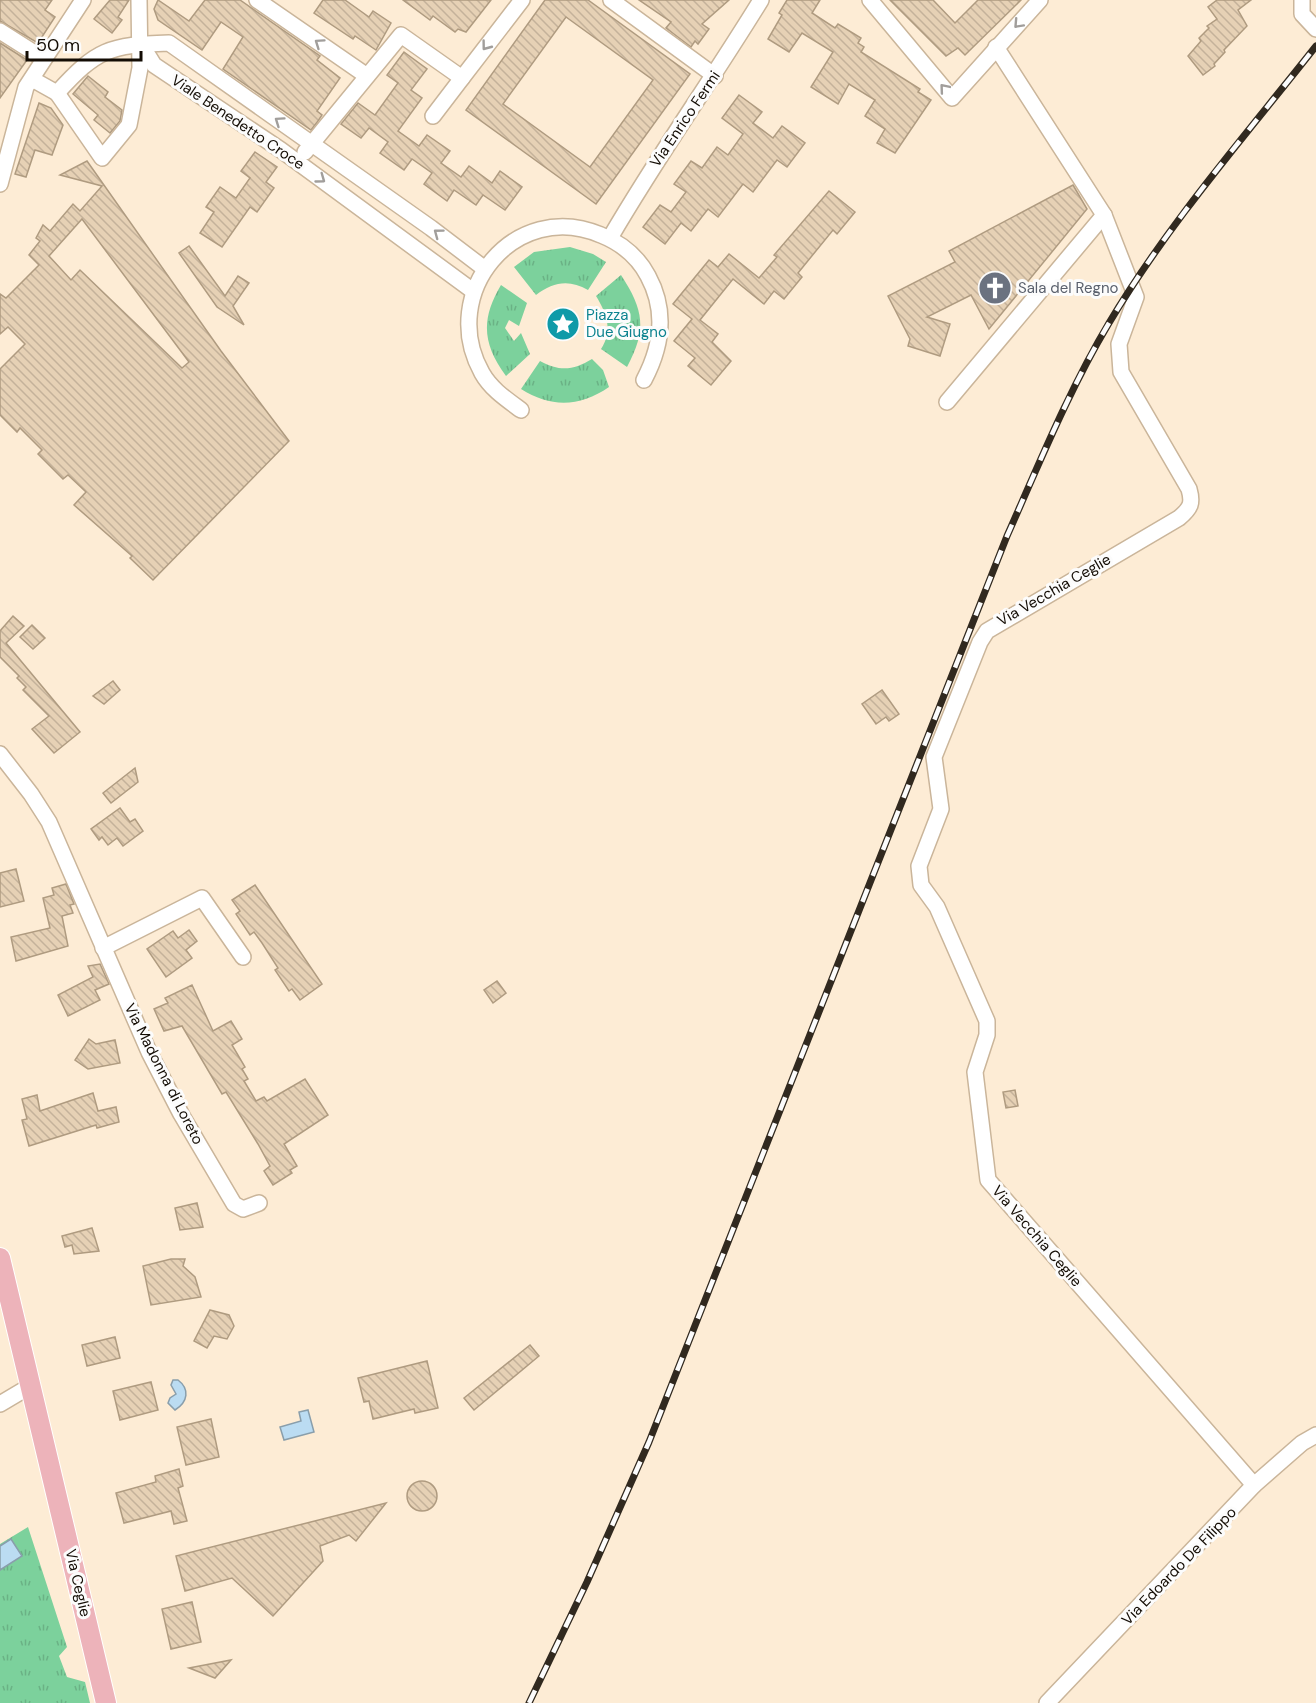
<svg xmlns="http://www.w3.org/2000/svg" width="1316" height="1703" viewBox="0 0 1316 1703" font-family="'DM Sans',sans-serif">
	<style>
		.grass { fill: url(#grass-tufts) }
		.water { fill: #bbdcf2; stroke: #899eab; stroke-width: 1.5 }
		.building { fill: url(#building-back-hatch); stroke: #af9b80; stroke-width: 1.5; fill-rule: evenodd }
		.lines { fill: none; stroke-linecap: round; stroke-linejoin: round }
		.minor-casing { stroke: #cab59a; stroke-width: 18 }
		.major-casing { stroke: #fff; stroke-width: 22 }
		.minor { stroke: #fff; stroke-width: 15 }
		.major { stroke: #edb3ba; stroke-width: 20 }
		.rail-casing { stroke: #31291f; stroke-width: 7 }
		.rail { stroke: #fcfcfc; stroke-width: 4.5; stroke-dasharray: 14; stroke-linecap: butt }
		.oneway { stroke: #a19e9b }
		.labels { text-anchor: middle; dominant-baseline: central; stroke-width: 6; stroke-linejoin: round; paint-order: stroke }
		.street-label { font-size: 15px; fill: #130c04; stroke: #fcfcfc }
		.worship-label { font-size: 15px; fill: #5b616d; stroke: #fcfcfc; text-anchor: start }
		.culture-label { font-size: 15px; fill: #0d838f; stroke: #fcfcfc; text-anchor: start }
	</style>
	<defs>
		<pattern id="grass-tufts" width="24" height="20" patternUnits="userSpaceOnUse" patternTransform="scale(1.5)"><rect width="24" height="20" fill="#7cd19c"/><path d="M3 7l-1-3M5 7V3M7 7l1-3M15 17l-1-3M17 17v-4M19 17l1-3" fill="none" stroke="#6ab285"/></pattern>
		<pattern id="building-back-hatch" width="6" height="6" patternUnits="userSpaceOnUse" patternTransform="scale(1.5)"><rect width="6" height="6" fill="#e6d1b5"/><path d="M-1 5l2 2M0 0l6 6M5-1l2 2" fill="none" stroke="#c4b29a"/></pattern>
	</defs>
	<rect width="100%" height="100%" fill="#fdecd5"/>
	<g class="grass">
		<path d="M570,247L593,254L606,262L588,290C569,279 553,282 536,295L514,267L534,252Z"/>
		<path d="M621,275C644,310 647,330 627,367L601,349C613,331 607,314 596,296Z"/>
		<path d="M501,285L527,303L519,326L509,320L505,328L514,341L521,333L530,354L506,376C482,343 481,319 501,285Z"/>
		<path d="M592,359L603,370L609,387C580,407 551,408 521,389L540,361C560,372 574,370 592,359Z"/>
		<polygon points="28,1527 67,1647 59,1656 67,1677 85,1682 90,1703 0,1703 0,1544"/>
	</g>
	<g class="water">
		<path d="M173,1380H178C190,1389 188,1402 175,1410L168,1403L170,1398L176,1394L171,1385Z"/>
		<polygon points="308,1410 314,1432 284,1440 280,1427 301,1421 299,1412"/>
		<polygon points="11,1539 22,1556 0,1570 0,1546"/>
	</g>
	<g class="building">
		<polygon points="0,0 52,0 45,10 55,17 38,43 0,21"/>
		<polygon points="110,0 129,0 118,17 122,20 112,33 94,19"/>
		<polygon points="158,0 189,21 205,0 240,0 320,56 317,60 340,78 317,111 322,115 318,121 311,130 223,69 243,37 221,22 202,50 158,20 154,9"/>
		<polygon points="323,0 345,0 369,17 373,11 391,23 376,50 355,36 353,39 314,13"/>
		<polygon points="403,0 491,0 466,32 458,29 455,32 433,16 430,20"/>
		<path d="M545,0H588L690,74L596,204L466,110ZM566,17L653,80L590,167L503,104Z"/>
		<polygon points="639,0 729,0 702,24 709,29 698,44 695,41 691,47 666,28 671,22"/>
		<polygon points="787,0 820,0 812,13 835,28 838,24 861,38 858,43 864,47 861,52 920,89 918,92 931,100 895,153 877,143 885,129 865,116 875,100 849,84 838,104 811,87 833,52 802,33 789,52 768,39 782,15 779,13"/>
		<polygon points="890,0 933,0 955,23 978,0 1021,0 965,55 958,48 946,56"/>
		<polygon points="1217,0 1251,0 1238,10 1247,26 1224,50 1225,52 1214,64 1215,66 1203,75 1188,56 1201,41 1199,38 1209,28 1207,26 1217,19 1208,7"/>
		<polygon points="0,43 27,60 0,98"/>
		<polygon points="404,52 427,69 411,90 422,98 398,131 419,146 427,135 450,151 441,163 461,177 469,166 492,183 500,171 522,187 505,210 483,195 476,205 454,190 447,201 424,184 432,173 412,159 404,170 380,153 388,142 369,128 361,138 341,124 358,103 375,115 398,83 387,75"/>
		<polygon points="88,76 108,92 105,97 122,110 120,121 110,133 94,120 98,115 73,94"/>
		<polygon points="739,95 762,112 753,123 773,138 782,126 805,143 787,167 777,160 753,192 743,184 718,217 708,209 691,231 681,223 665,244 643,227 660,205 671,212 686,192 674,184 691,161 702,168 717,147 728,155 743,134 722,118"/>
		<polygon points="39,103 51,108 63,125 52,155 35,150 26,177 15,174"/>
		<polygon points="255,152 277,167 266,182 274,188 257,212 250,207 222,247 200,233 214,212 206,207 220,187 236,198 250,178 241,171"/>
		<path d="M87,161L221,351L289,441L153,580L130,558L132,556L74,505L86,492L68,475L63,479L38,454L42,450L20,428L17,432L0,415V369L25,344L8,327L0,334V294L6,298L39,265L29,255L40,241L36,238L43,225L50,231L73,204L80,211L102,186L60,175ZM82,219L189,362L182,368L80,270L71,280L49,256Z"/>
		<polygon points="1073,185 1087,209 989,329 971,295 927,317 950,324 940,356 908,346 910,339 888,296 955,262 949,251"/>
		<polygon points="829,191 855,212 837,234 833,230 798,273 802,277 784,299 774,291 764,304 733,279 700,320 718,334 712,342 731,361 711,385 688,366 695,358 674,341 692,319 673,304 709,260 718,267 729,254 759,278 777,257 774,255"/>
		<polygon points="189,246 225,296 238,276 249,283 233,306 244,325 217,307 179,253"/>
		<polygon points="13,616 24,626 6,643 80,732 54,753 32,729 49,716 23,690 26,687 17,678 19,676 0,657 0,631"/>
		<polygon points="32,625 45,638 33,649 20,637"/>
		<polygon points="113,681 120,690 104,704 93,696"/>
		<polygon points="882,690 899,714 889,721 886,717 876,724 862,704"/>
		<polygon points="135,768 138,782 111,803 103,793"/>
		<polygon points="120,808 130,822 135,819 143,831 123,846 117,838 108,845 102,837 99,840 91,829"/>
		<polygon points="16,869 24,901 0,907 0,873"/>
		<polygon points="66,884 74,904 70,905 73,913 62,916 68,946 16,961 11,937 50,928 43,898 54,895 52,888"/>
		<polygon points="255,885 322,984 300,1000 292,989 289,991 275,970 278,968 262,943 254,932 250,935 236,914 240,911 232,900"/>
		<polygon points="189,930 197,941 186,950 192,958 166,977 147,949 173,931 178,938"/>
		<polygon points="100,964 109,984 95,990 100,1000 68,1016 58,995 93,977 88,966"/>
		<polygon points="497,981 506,993 493,1003 484,990"/>
		<polygon points="192,985 213,1031 231,1021 242,1039 232,1045 245,1067 242,1069 248,1079 244,1081 256,1101 264,1097 267,1101 305,1079 328,1115 284,1144 297,1166 290,1170 292,1173 273,1185 264,1171 270,1166 258,1144 226,1092 222,1094 182,1026 164,1031 154,1009 168,1003 165,998"/>
		<polygon points="89,1039 96,1044 115,1040 120,1063 88,1069 75,1060"/>
		<polygon points="1015,1090 1018,1106 1006,1108 1003,1092"/>
		<polygon points="93,1093 98,1111 116,1107 119,1122 97,1128 96,1125 29,1146 22,1120 27,1119 22,1099 37,1095 40,1111"/>
		<polygon points="197,1203 203,1227 180,1230 175,1208"/>
		<polygon points="92,1228 99,1251 74,1254 72,1245 65,1247 62,1236"/>
		<polygon points="171,1259 185,1259 183,1266 195,1277 201,1297 151,1305 143,1266"/>
		<polygon points="210,1310 229,1315 234,1326 227,1339 214,1336 207,1348 194,1341"/>
		<polygon points="115,1337 120,1358 87,1366 82,1345"/>
		<polygon points="530,1345 539,1356 474,1410 464,1398"/>
		<polygon points="427,1361 438,1408 415,1413 414,1409 373,1419 369,1401 364,1402 358,1378"/>
		<polygon points="151,1382 158,1410 120,1420 113,1391"/>
		<polygon points="211,1419 219,1457 186,1465 177,1427"/>
		<polygon points="179,1469 183,1486 178,1488 187,1521 174,1524 171,1511 124,1523 116,1493 156,1482 155,1476"/>
		<circle cx="422" cy="1496" r="15"/>
		<polygon points="386,1503 356,1541 349,1535 320,1546 323,1561 273,1616 232,1578 185,1591 176,1556"/>
		<polygon points="192,1602 201,1642 171,1649 162,1609"/>
		<polygon points="231,1660 215,1678 189,1668"/>
	</g>
	<g class="lines">
		<defs>
			<g id="minor">
				<polyline points="257,0 367,76"/>
				<polyline points="611,0 715,76"/>
				<polyline points="870,0 952,98 1040,0"/>
				<polyline points="1302,0 1302,14 1316,29"/>
				<polyline points="0,31 44,59"/>
				<polyline points="141,44 154,65 281,150 473,291"/>
				<path d="M996,47L1104,215L1136,297L1119,344L1121,372L1189,489C1193,503 1191,508 1179,518L987,631L980,642L934,757L941,809L919,866L921,885L937,907L987,1021V1035L975,1072L988,1180L1254,1485"/>
				<path d="M32,79L57,93C97,49 109,45 169,43L431,228L485,269"/>
				<polyline points="57,93 102,158 129,125 140,68 139,0"/>
				<polyline points="433,116 462,78"/>
				<polyline points="305,152 401,35 462,78 522,0"/>
				<polyline points="0,184 26,87 83,0"/>
				<path d="M610,238C657,157 712,80 761,0"/>
				<polyline points="947,402 1104,215"/>
				<path d="M521,410C506,399 491,389 482,373C437,293 515,198 601,235C621,243 638,257 648,276C667,311 662,346 644,380"/>
				<polyline points="0,754 31,794 49,822 149,1052 181,1114 234,1204 243,1209 259,1203"/>
				<polyline points="103,948 202,898 243,957"/>
				<polyline points="0,1404 32,1385"/>
				<polyline points="1047,1703 1254,1485 1302,1443 1316,1435"/>
			</g>
			<polyline id="major" points="0,1258 106,1703"/>
		</defs>
		<use href="#minor" class="minor-casing"/>
		<use href="#major" class="major-casing"/>
		<use href="#minor" class="minor"/>
		<use href="#major" class="major"/>
		<defs>
			<path id="rail" d="M529,1703L587,1582L649,1442L1007,536C1039,464 1069,390 1109,323C1168,224 1245,136 1316,46"/>
		</defs>
		<use href="#rail" class="rail-casing"/>
		<use href="#rail" class="rail"/>
	</g>
	<defs><path id="oneway-chevron" d="M-2-3.5L2.5 0L-2 3.5" fill="none" stroke-width="1.6" stroke-linecap="round" stroke-linejoin="round" transform="scale(1.5)"/></defs>
	<g class="oneway">
		<use href="#oneway-chevron" transform="translate(1018 24) rotate(133)"/>
		<use href="#oneway-chevron" transform="translate(319 43) rotate(-145)"/>
		<use href="#oneway-chevron" transform="translate(486 46) rotate(127)"/>
		<use href="#oneway-chevron" transform="translate(944 88) rotate(-130)"/>
		<use href="#oneway-chevron" transform="translate(279 121) rotate(-145)"/>
		<use href="#oneway-chevron" transform="translate(321 179) rotate(36)"/>
		<use href="#oneway-chevron" transform="translate(438 233) rotate(-143)"/>
	</g>
	<defs>
		<symbol id="church-disc" viewBox="-11 -11 22 22"><circle r="9.5" fill="#6b7280" stroke="#fcfcfc"/><path d="M-1.2-6h2.4v3.5h3.3v2.4h-3.3V6h-2.4V-.1h-3.3v-2.4h3.3Z" fill="#fff"/></symbol>
		<symbol id="sight-disc" viewBox="-11 -11 22 22"><circle r="9.5" fill="#0f9aa8" stroke="#fcfcfc"/><path d="M0-6L1.8-2.2L6-1.7L2.9 1.2L3.7 5.4L0 3.3L-3.7 5.4L-2.9 1.2L-6-1.7L-1.8-2.2Z" fill="#fff"/></symbol>
	</defs>
	<g fill-rule="evenodd">
		<use href="#church-disc" x="976" y="269" width="38" height="38"/>
		<use href="#sight-disc" x="544" y="305" width="38" height="38"/>
	</g>
	<g class="labels">
		<g class="street-label">
			<text transform="translate(685 119) rotate(-56)">Via Enrico Fermi</text>
			<text transform="translate(238 122) rotate(34)">Viale Benedetto Croce</text>
			<text transform="translate(1054 590) rotate(-30)">Via Vecchia Ceglie</text>
			<text transform="translate(164 1074) rotate(63)">Via Madonna di Loreto</text>
			<text transform="translate(1037 1236) rotate(49)">Via Vecchia Ceglie</text>
			<text transform="translate(1179 1566) rotate(-46)">Via Edoardo De Filippo</text>
			<text transform="translate(78 1583) rotate(77)">Via Ceglie</text>
		</g>
		<g class="worship-label">
			<text x="1018" y="288">Sala del Regno</text>
		</g>
		<g class="culture-label">
			<text x="586" y="315">Piazza<tspan x="586" dy="17">Due Giugno</tspan></text>
		</g>
	</g>
	<path d="M27 51v9h114v-9" fill="none" stroke="#130c04" stroke-width="3"/>
	<text x="36" y="51" font-size="18" fill="#130c04" stroke="#fcfcfc" stroke-width="4.5" paint-order="stroke">50 m</text>
</svg>
